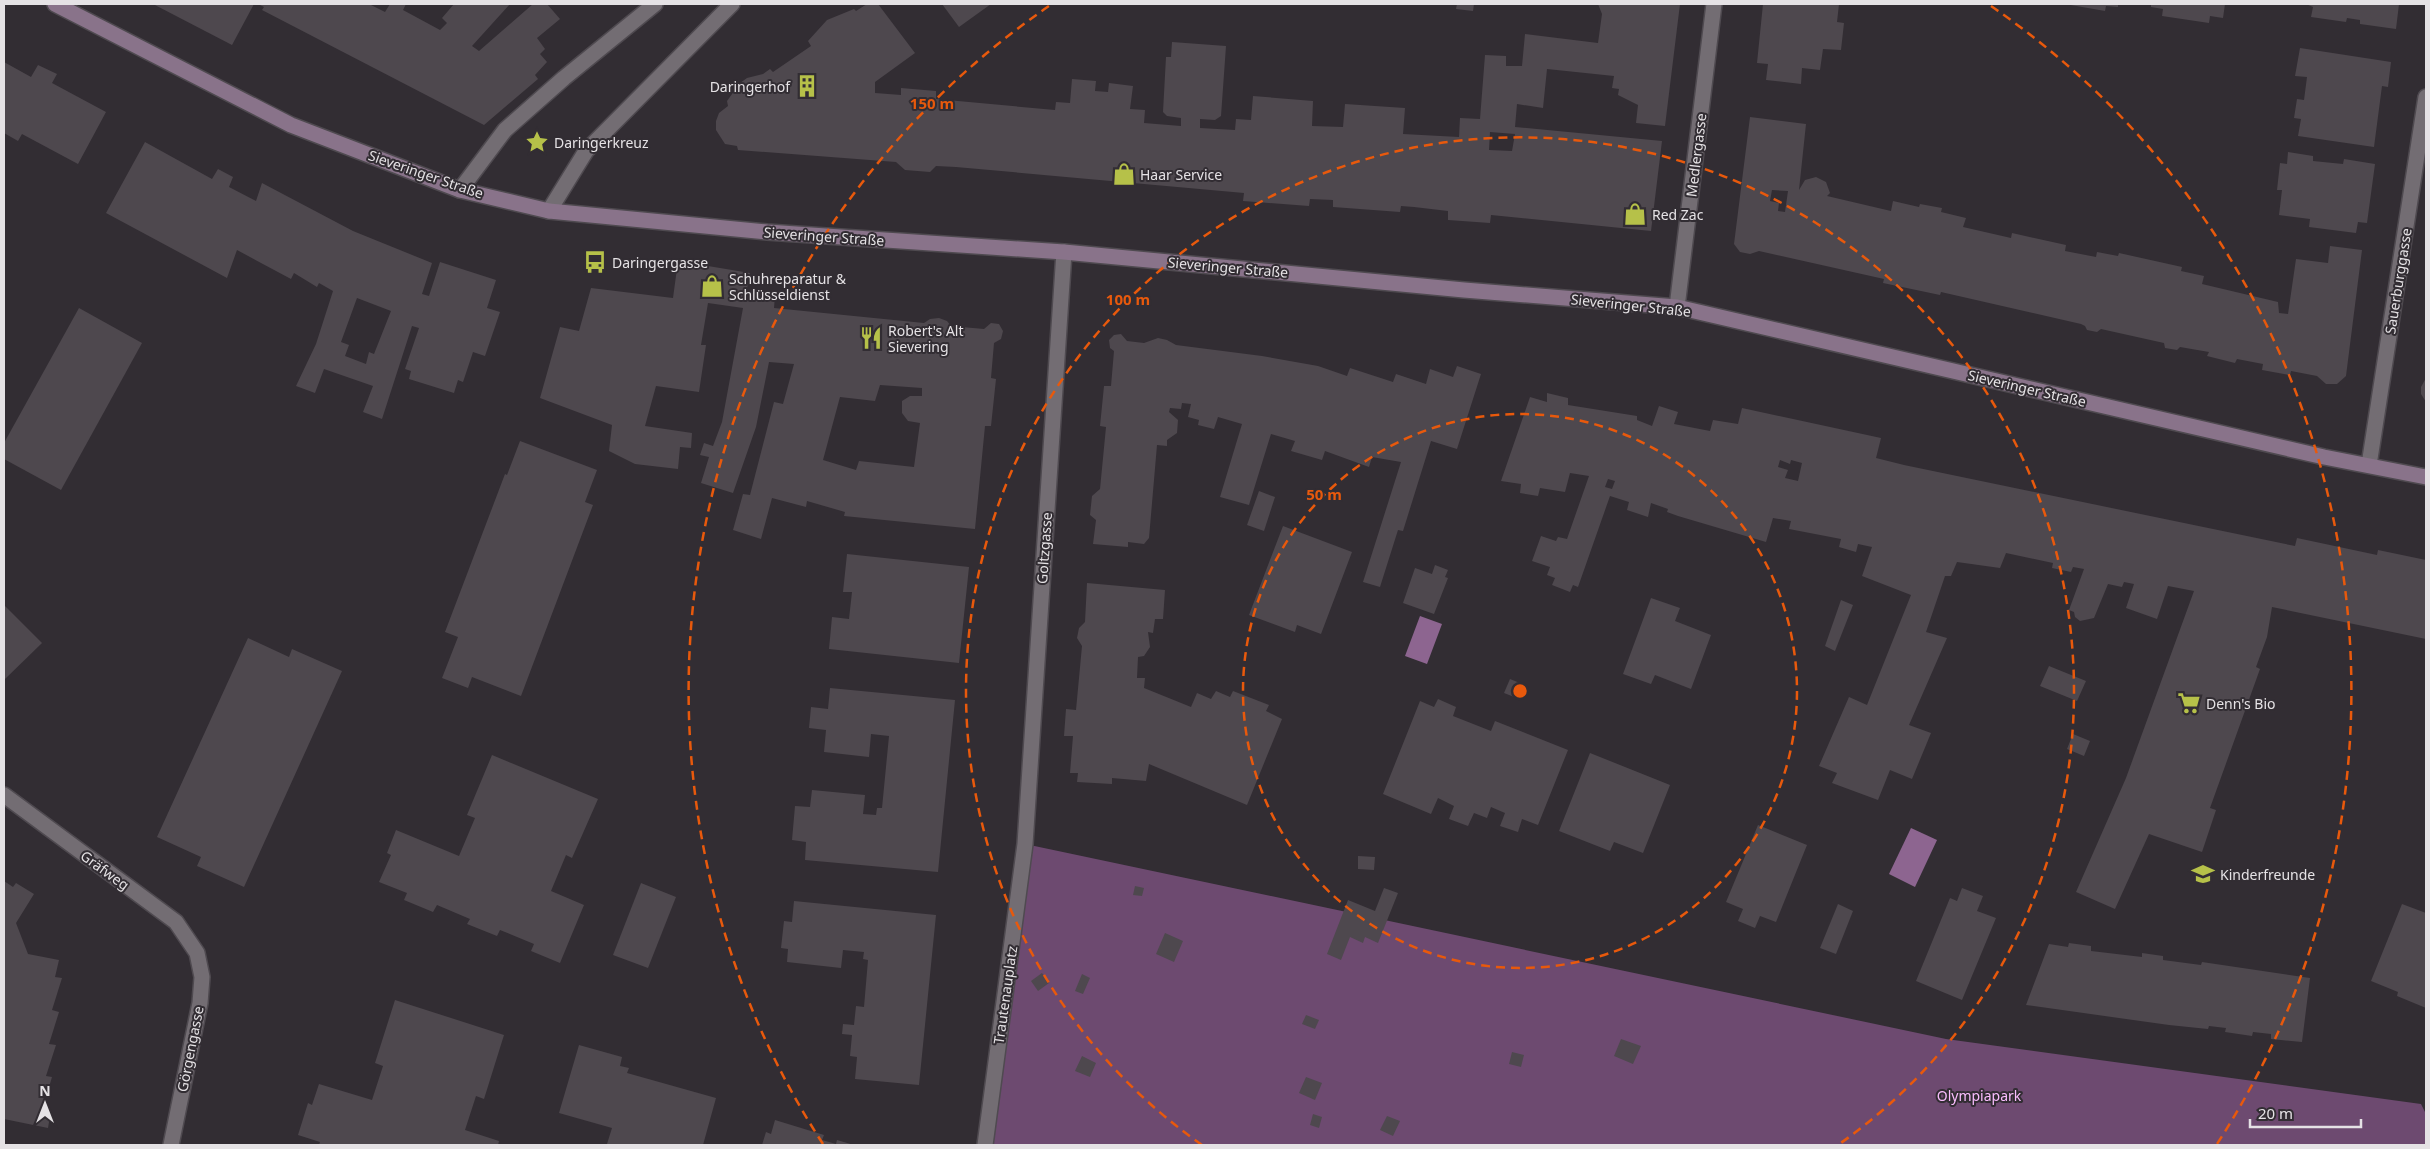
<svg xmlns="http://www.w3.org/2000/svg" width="2430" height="1149" viewBox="0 0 2430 1149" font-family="'Noto Sans',sans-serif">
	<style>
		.green { fill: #6d4a70 }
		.water { fill: #8d6590 }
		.building { fill: #4e484e; fill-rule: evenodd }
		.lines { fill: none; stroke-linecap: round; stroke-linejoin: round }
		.lane-casing { stroke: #4f4a50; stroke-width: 18 }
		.street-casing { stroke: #4f4a50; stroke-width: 18 }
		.secondary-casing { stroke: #4f4a50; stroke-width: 18 }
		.lane { stroke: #736d73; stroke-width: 15 }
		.street { stroke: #736d73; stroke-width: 15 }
		.secondary { stroke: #89738a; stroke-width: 15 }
		.ring { fill: none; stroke: #e8590c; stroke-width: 2.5; stroke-dasharray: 9 6 }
		.labels { text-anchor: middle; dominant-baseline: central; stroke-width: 4; stroke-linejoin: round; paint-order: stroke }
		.poi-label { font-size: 14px; fill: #e5e2e5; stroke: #322d33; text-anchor: start }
		.street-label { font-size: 14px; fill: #e5e2e5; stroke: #322d33 }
		.park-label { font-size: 14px; fill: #fabdfe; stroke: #322d33 }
		.centre { fill: #e8590c; stroke: #322d33; stroke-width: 2.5 }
		.ring-label { font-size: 15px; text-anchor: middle; font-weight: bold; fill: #e8590c; stroke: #322d33; stroke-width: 4; stroke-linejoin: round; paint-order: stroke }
	</style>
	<rect width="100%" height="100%" fill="#322d33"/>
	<polygon class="green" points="1025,844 1946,1039 2421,1104 2426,1114 2426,1145 985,1145"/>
	<g class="water">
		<polygon points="1420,616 1442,624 1427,664 1405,656"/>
		<polygon points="1911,828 1937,840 1915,887 1889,874"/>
	</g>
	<g class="building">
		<polygon points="153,4 254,4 232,45"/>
		<polygon points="258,4 369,4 385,12 390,4 406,4 403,10 440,30 447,23 442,18 454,4 510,4 472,46 479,51 533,4 547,4 560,19 537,38 545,49 540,54 547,62 535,75 538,79 484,125 262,10 264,7"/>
		<path d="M867,4H878L915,53L875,82V93L901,95V88L936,91V99L1055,110L1056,102L1070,103L1072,79L1096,81L1095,91L1108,92L1109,83L1133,86L1130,109L1145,110L1144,123L1181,126V118L1167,116L1163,112L1166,57H1171L1172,42L1226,46L1221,116L1215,120L1200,119V128L1235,130L1236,119L1251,120L1253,96L1313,101L1312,126L1343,127L1345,104L1405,108L1403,134L1459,137L1460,118L1480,119L1485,55L1506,56V66H1522L1525,34L1598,43L1602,14L1598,4H1680L1665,126L1636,123L1638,105L1618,95L1619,89L1612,88L1614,76L1547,69L1543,108L1517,104L1515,127L1662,141L1651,231L1491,215L1490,223L1448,220V211L1414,207L1401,206L1400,212L1333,207V200L1310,199L1309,206L1243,201L1244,193L956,167L936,166L930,172L905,170L896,162L738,150L737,146L725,144L716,130V121L719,113L728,106L727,101L740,83L747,78L763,74L770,69L773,72L811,46L808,41L827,20L854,9L856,11ZM1490,132L1515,134L1512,151L1489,150Z"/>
		<polygon points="942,4 991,4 959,27"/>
		<polygon points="1457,4 1474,4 1473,11 1456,9"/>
		<polygon points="1763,4 1839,4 1837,22 1844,23 1841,50 1823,49 1820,70 1802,68 1801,84 1766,80 1768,64 1757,63"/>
		<polygon points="2065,4 2118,4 2118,7 2106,6 2105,11"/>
		<polygon points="2151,4 2225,4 2223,18 2210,16 2209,23 2162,16 2163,9 2151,7"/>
		<polygon points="2306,4 2399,4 2396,29 2360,24 2360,20 2347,18 2346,22 2311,17 2313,7"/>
		<polygon points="2300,48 2391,62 2388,87 2382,86 2374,147 2298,136 2301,119 2294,118 2297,99 2304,100 2307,77 2295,76"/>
		<polygon points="4,62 31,77 38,65 57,74 52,83 106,112 78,164 22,134 18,141 4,133"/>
		<path d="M1750,117L1806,124L1799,190L1805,180L1816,177L1826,182L1830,193L1827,196L1891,211L1893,201L1919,207L1920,204L1942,208L1941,212L1966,218L1963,227L2011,238L2012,233L2066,245L2065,251L2096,257L2097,252L2118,256L2119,253L2182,267L2181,271L2204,276L2202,284L2278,302L2279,313L2288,314L2296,259L2328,263L2330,246L2362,250L2346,376L2337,384H2326L2317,376L2291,371L2290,375L2262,370L2263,364L2237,359L2235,363L2207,356L2209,352L2180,347L2177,350L2165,348L2164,343L2101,329L2097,332L2087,330L2085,326L2081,324L1941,292L1940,295L1883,283L1884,279L1759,251L1750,254L1740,252L1734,244ZM1772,190L1788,191L1785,212L1778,211L1779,203L1770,201Z"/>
		<path d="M145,142L212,179L218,169L233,177L229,187L256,201L262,183L353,231L432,263L422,294L429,296L440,262L496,280L487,308L500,312L485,356L473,352L463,382L458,380L454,393L409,379L411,371L405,369L419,328L412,326L382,419L363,412L373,386L324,369L315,393L296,386L316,344L333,291L319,283L317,287L294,273L291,279L237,250L227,278L106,213ZM357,298L391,311L374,354L369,352L366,364L345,356L349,345L341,342Z"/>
		<polygon points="2288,152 2313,156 2313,161 2343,164 2344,159 2375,164 2367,223 2358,222 2356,233 2309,227 2310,219 2279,215 2282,190 2277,190 2280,163 2287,164"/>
		<path d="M678,261L750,273L746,294L775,295L774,308L924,323L930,319L939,318L947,321L951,326L984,329L991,323L999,324L1003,331L1001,339L994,343L991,378L996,379L991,426H985L975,529L844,516L845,512L807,501L806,507L772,498L761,539L733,530L743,494L750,495L774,402L783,404L794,364L769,362L756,427L733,493L701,483L709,457L700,455L704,443L713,446L722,422L743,308L708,303L701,345H706L699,392L656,386L645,426L692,433L691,448L680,447L678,469L635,464L609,451L612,425L540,398L560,327L579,331L591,288L673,298ZM880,385L922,388V396H910L902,401V413L908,421L920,423L914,467L859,461L856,470L823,460L840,397L875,401Z"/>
		<polygon points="79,308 142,343 61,490 4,459 4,443"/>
		<polygon points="1121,334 1127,341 1144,343 1158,338 1167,340 1176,345 1262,356 1318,366 1347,376 1350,368 1393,382 1396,374 1426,384 1430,369 1453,377 1457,366 1481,374 1457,449 1431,441 1403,531 1398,530 1380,587 1363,582 1401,462 1372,457 1369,467 1325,451 1322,460 1291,451 1295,441 1271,434 1249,505 1220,497 1242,424 1218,417 1214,429 1198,425 1199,420 1188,417 1191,404 1182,403 1181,409 1170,408 1169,412 1178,420 1177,433 1167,440 1167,446 1157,445 1149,538 1144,544 1128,542 1128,547 1093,544 1096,520 1090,515 1092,496 1100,489 1106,427 1100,426 1104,386 1111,386 1114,351 1110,348 1109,340 1114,335"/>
		<polygon points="2426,378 2426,402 2421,394 2421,387"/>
		<path d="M1547,393L1568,398V405L1637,416V420L1652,426L1659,406L1678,412L1674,424L1710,431L1713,420L1738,424L1742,408L1881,438L1876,458L1904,465L2295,546L2297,538L2377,555L2378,550L2426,560V639L2272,607L2267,637L2256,667L2260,669L2210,808L2216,810L2202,852L2149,834L2115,909L2076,892L2126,778L2194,591L2168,586L2157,619L2126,608L2134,584L2124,582L2122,587L2108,584L2094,618L2080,621L2075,617L2074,612L2069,610L2084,569L2073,567L2071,572L2052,568L2053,563L2006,553L2000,568L1957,562L1951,576H1945L1926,632L1947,638L1909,725L1931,733L1912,779L1890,770L1878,800L1832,783L1837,773L1819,766L1849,697L1867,705L1911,595L1862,576L1872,547L1858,544L1856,552L1839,547L1841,539L1789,529L1791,521L1773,518L1766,542L1678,516L1667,512L1668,509L1651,503L1648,517L1627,510L1629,502L1610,496L1578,587L1573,585L1570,592L1552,585L1555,578L1547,575L1550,567L1532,561L1541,536L1556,541L1558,537L1567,539L1589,476L1570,473L1565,492L1540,488L1538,496L1520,493L1521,484L1501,481L1530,397L1547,402ZM1780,460L1790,464L1791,460L1802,463L1798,481L1785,478L1788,470L1778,467ZM1608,479L1615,481L1612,489L1605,487Z"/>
		<polygon points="520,441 597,470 585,502 593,505 521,696 472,677 468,688 442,678 458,637 445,632 505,474 507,475"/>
		<polygon points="1259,491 1275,497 1264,531 1247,525"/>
		<polygon points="1283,526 1352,552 1321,634 1297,625 1295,632 1249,615"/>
		<polygon points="847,554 969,567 959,663 829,649 832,617 849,619 852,592 843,592"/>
		<polygon points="1435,565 1448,570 1445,577 1448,578 1434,614 1403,603 1415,568 1432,574"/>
		<polygon points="1087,583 1165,590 1163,619 1155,619 1153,633 1148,632 1150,647 1144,656 1138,657 1137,678 1145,678 1144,688 1191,707 1197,693 1211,699 1216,691 1230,697 1233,691 1269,705 1266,711 1282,719 1247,805 1149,764 1146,781 1112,778 1112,784 1077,782 1078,773 1070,773 1073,736 1064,736 1066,709 1076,710 1082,646 1077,638 1079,628 1085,622"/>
		<polygon points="1651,598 1680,608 1675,621 1711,635 1691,689 1655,675 1651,684 1623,674"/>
		<polygon points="1841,600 1853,605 1835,651 1825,646"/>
		<polygon points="4,605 42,643 4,680"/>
		<polygon points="248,638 289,657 292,649 342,671 244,887 197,866 201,857 157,837"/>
		<polygon points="2049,666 2086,681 2077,701 2040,686"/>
		<polygon points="1510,679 1527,686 1522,700 1504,693"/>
		<polygon points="830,688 955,700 938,872 805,860 806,842 792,840 795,806 810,807 812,790 865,795 863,814 876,815 877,808 882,808 889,736 871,734 869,757 824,752 826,730 809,728 811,707 828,709"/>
		<polygon points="1438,699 1456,707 1453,716 1491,731 1495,721 1568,750 1538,825 1522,819 1518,832 1500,826 1505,813 1491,807 1487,818 1474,813 1468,826 1449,819 1454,806 1438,798 1431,814 1383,794 1420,701 1434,707"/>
		<polygon points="2073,734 2090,741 2084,756 2067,749"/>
		<polygon points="1590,753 1670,785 1643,853 1614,842 1610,851 1559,831"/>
		<polygon points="492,755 598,799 572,858 566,855 551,891 584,905 560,963 531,951 534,944 500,930 497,936 467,924 470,919 437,905 433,912 404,900 407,893 379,882 391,855 387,853 396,830 459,856 475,818 467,815"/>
		<polygon points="1758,825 1807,845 1776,922 1760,916 1755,928 1738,921 1743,909 1726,902"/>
		<polygon points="1358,856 1375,857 1374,870 1358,869"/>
		<polygon points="4,881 13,887 16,883 34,894 16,923 28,954 59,960 55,977 62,978 52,1010 59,1012 49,1044 56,1045 46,1076 52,1077 43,1108 51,1110 48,1128 4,1119"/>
		<polygon points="641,883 676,897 648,968 613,955"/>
		<polygon points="1135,886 1144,888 1142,896 1133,895"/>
		<polygon points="1384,888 1398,893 1378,943 1365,937 1363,943 1350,937 1341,960 1327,954 1348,900 1375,911"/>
		<polygon points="1962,888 1983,896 1977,911 1996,918 1962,1000 1916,981 1950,898 1957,901"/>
		<polygon points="794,901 936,915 919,1085 855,1079 857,1057 850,1056 852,1035 842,1034 843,1024 854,1025 856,1006 864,1007 868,960 863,959 864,952 843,950 841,968 787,962 788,949 781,948 784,921 792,922"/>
		<polygon points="1838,904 1853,911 1836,954 1820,948"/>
		<polygon points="2402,904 2426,913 2426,1008 2397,996 2398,992 2371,981"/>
		<polygon points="1165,933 1183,941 1174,962 1156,954"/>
		<polygon points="2069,943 2091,946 2091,951 2142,957 2142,953 2163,956 2163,960 2201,965 2202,962 2310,978 2302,1042 2271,1039 2271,1034 2253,1032 2252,1036 2225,1032 2226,1028 2209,1026 2208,1029 2169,1025 2026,1005 2049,944 2068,947"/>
		<polygon points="1042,973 1049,983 1038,991 1031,981"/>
		<polygon points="1082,974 1090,978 1083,994 1075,991"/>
		<polygon points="395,1000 504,1035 484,1099 476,1096 465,1130 499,1141 498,1145 319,1145 320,1142 298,1135 308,1103 312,1105 319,1084 372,1100 383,1066 375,1063"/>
		<polygon points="1306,1015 1319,1020 1315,1029 1302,1024"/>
		<polygon points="1621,1039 1641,1046 1633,1064 1614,1056"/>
		<polygon points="579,1045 622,1057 620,1066 629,1068 627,1073 716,1098 703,1145 612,1145 607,1144 612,1128 559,1113"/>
		<polygon points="1512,1052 1524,1055 1521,1067 1509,1064"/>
		<polygon points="1082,1056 1096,1063 1090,1077 1075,1071"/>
		<polygon points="1306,1077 1322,1083 1315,1100 1299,1093"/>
		<polygon points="1313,1114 1322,1117 1319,1128 1310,1125"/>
		<polygon points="1387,1116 1400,1121 1393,1136 1380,1130"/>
		<polygon points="775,1120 824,1135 822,1140 836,1144 837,1140 854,1145 762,1145 766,1132 771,1134"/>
	</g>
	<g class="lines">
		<defs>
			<polyline id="lane" points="460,190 505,130 564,78 655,4"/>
			<g id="street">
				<polyline points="549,211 586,151 732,4"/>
				<polyline points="1677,307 1714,4"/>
				<polyline points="2369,465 2426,97"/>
				<polyline points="4,795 176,922 197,953 202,977 200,1003 171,1145"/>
				<polyline points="985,1145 1025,844 1064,252"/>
			</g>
			<polyline id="secondary" points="55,4 291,125 460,190 549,211 767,232 1064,252 1464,290 1677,307 2324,457 2426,477"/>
		</defs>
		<use href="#lane" class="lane-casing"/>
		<use href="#street" class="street-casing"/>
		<use href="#secondary" class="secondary-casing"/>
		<use href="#lane" class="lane"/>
		<use href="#street" class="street"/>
		<use href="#secondary" class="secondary"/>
	</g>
	<g class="ring">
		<circle cx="1520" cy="691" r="277"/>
		<path d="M1202 1145A554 554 0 1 1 1838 1145"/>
		<path d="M823 1144A831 831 0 0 1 1049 6M1991 6A831 831 0 0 1 2217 1144"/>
	</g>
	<defs>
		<symbol id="building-bare" viewBox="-9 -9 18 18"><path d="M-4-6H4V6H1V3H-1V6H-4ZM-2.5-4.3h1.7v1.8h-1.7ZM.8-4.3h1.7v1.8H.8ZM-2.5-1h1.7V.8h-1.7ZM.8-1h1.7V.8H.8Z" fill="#b6c149" stroke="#322d33" stroke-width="2.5" paint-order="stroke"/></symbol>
		<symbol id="sight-bare" viewBox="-9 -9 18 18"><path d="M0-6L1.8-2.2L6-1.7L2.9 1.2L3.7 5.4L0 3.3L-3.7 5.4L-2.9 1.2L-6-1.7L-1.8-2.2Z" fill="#b6c149" stroke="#322d33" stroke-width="2.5" paint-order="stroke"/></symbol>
		<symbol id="shop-bare" viewBox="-9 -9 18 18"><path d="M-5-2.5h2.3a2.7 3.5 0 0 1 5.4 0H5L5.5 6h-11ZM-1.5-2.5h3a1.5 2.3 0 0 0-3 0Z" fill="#b6c149" stroke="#322d33" stroke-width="2.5" paint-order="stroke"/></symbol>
		<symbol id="bus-bare" viewBox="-9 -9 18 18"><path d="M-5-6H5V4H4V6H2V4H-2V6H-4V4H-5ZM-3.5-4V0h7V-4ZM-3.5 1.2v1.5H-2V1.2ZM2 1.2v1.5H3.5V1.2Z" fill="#b6c149" stroke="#322d33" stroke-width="2.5" paint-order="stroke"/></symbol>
		<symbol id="restaurant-bare" viewBox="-9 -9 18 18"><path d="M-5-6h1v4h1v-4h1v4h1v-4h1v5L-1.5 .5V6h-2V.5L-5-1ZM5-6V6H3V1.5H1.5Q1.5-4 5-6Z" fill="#b6c149" stroke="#322d33" stroke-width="2.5" paint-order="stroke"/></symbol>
		<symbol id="supermarket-bare" viewBox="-9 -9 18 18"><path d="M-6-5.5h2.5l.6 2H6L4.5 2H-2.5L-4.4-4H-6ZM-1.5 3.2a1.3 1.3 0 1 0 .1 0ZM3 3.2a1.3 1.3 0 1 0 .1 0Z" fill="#b6c149" stroke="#322d33" stroke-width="2.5" paint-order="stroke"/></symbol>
		<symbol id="school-bare" viewBox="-9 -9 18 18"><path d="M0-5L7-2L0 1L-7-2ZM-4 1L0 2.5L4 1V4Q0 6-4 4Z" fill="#b6c149" stroke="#322d33" stroke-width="2.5" paint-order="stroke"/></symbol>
	</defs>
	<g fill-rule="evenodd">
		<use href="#building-bare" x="791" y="70" width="32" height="32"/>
		<use href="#sight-bare" x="521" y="126" width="32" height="32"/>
		<use href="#shop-bare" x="1108" y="158" width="32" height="32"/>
		<use href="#shop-bare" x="1619" y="198" width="32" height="32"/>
		<use href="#bus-bare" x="579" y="246" width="32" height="32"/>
		<use href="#shop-bare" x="696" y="270" width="32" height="32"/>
		<use href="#restaurant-bare" x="855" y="322" width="32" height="32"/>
		<use href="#supermarket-bare" x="2173" y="687" width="32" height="32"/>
		<use href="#school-bare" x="2187" y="858" width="32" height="32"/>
	</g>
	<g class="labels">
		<g class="poi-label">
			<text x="790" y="86" text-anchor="end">Daringerhof</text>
			<text x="554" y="142">Daringerkreuz</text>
			<text x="1140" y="174">Haar Service</text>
			<text x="1652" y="214">Red Zac</text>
			<text x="612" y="262">Daringergasse</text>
			<text x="729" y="278">Schuhreparatur &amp;<tspan x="729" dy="16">Schlüsseldienst</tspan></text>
			<text x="888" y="330">Robert's Alt<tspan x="888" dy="16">Sievering</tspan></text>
			<text x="2206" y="703">Denn's Bio</text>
			<text x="2220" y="874">Kinderfreunde</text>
		</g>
		<g class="street-label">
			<text transform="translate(1696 155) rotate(-83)">Medlergasse</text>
			<text transform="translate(426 174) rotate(19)">Sieveringer Straße</text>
			<text transform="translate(824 236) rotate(4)">Sieveringer Straße</text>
			<text transform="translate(1228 267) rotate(5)">Sieveringer Straße</text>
			<text transform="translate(2398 281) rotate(-81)">Sauerburggasse</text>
			<text transform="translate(1631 305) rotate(6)">Sieveringer Straße</text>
			<text transform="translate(2027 388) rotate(13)">Sieveringer Straße</text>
			<text transform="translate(1044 548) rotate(-86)">Goltzgasse</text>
			<text transform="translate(105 870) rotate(36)">Gräfweg</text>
			<text transform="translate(1005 995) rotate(-82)">Trautenauplatz</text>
			<text transform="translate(190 1049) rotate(-79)">Görgengasse</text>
		</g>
		<g class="park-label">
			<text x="1979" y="1095">Olympiapark</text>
		</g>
	</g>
	<circle cx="1520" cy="691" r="8" class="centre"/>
	<g class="ring-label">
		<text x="932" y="109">150 m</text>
		<text x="1128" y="305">100 m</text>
		<text x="1324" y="500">50 m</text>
	</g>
	<rect width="2430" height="1149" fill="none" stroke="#e5e2e5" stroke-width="10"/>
	<g transform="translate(45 1104)" stroke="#322d33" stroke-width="4" paint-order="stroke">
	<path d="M0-4L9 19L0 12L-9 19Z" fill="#e5e2e5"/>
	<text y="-8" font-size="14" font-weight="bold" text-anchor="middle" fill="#e5e2e5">N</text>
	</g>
	<path d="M2250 1119v8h111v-8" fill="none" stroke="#e5e2e5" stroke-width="2.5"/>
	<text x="2258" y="1119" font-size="15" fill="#e5e2e5" stroke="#322d33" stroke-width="4" paint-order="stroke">20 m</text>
</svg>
